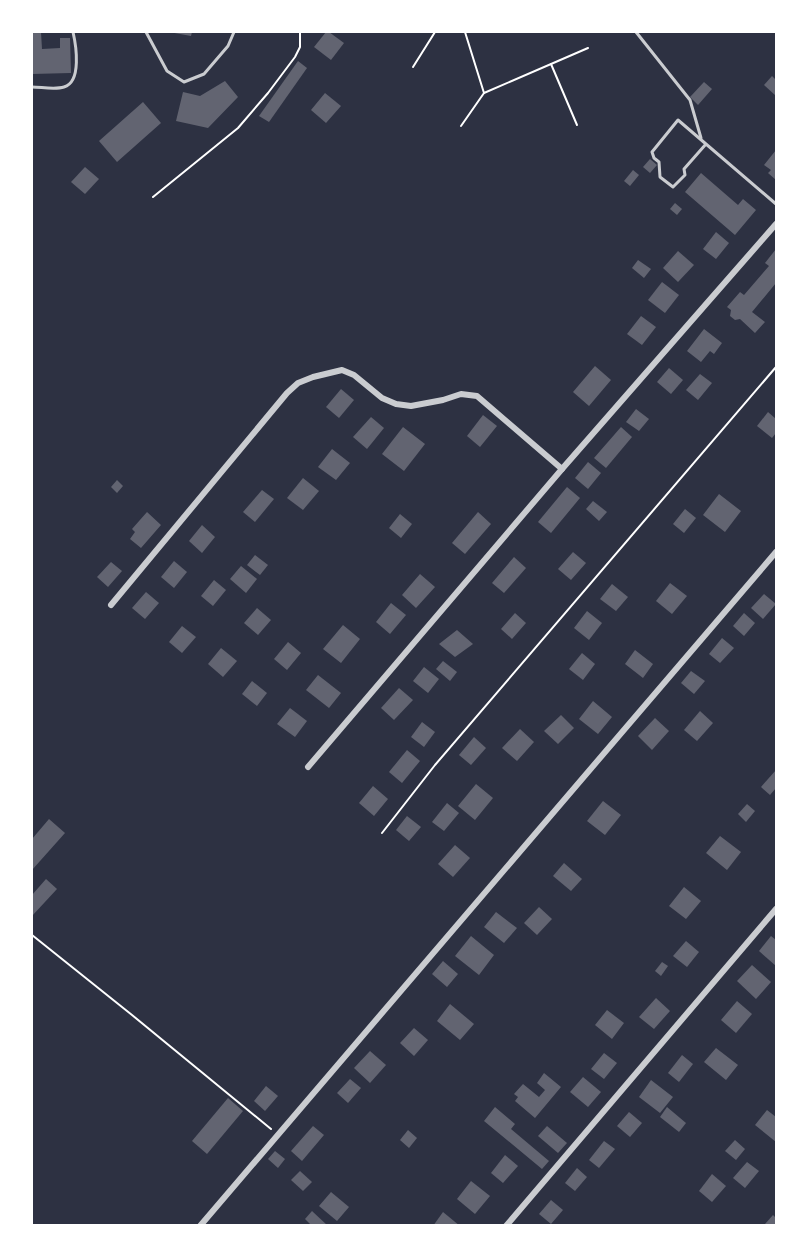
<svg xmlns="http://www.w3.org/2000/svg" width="808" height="1257" viewBox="0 0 808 1257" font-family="'Golos Text',sans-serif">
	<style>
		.building { fill: #626471 }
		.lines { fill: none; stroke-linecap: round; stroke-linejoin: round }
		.path { stroke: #fff; stroke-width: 2 }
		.service { stroke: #caccd0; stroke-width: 3 }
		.minor { stroke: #caccd0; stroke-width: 6 }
	</style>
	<rect width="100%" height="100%" fill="#2d3142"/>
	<g class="building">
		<polygon points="32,32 41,32 42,49 60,48 60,38 70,38 71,73 32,74"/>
		<polygon points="169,32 192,32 191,36"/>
		<polygon points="326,32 329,32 344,43 331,60 314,47"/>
		<polygon points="298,61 307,68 269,122 259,116"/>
		<polygon points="772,76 776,80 776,96 764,85"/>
		<polygon points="225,81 238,97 208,128 176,121 183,92 200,96"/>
		<polygon points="704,82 712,89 698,105 690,97"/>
		<polygon points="325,93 341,106 326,123 311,110"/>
		<polygon points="143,102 161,123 117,162 99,141"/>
		<polygon points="776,150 776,180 768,173 771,170 764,165"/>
		<polygon points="650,159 657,165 650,173 643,167"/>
		<polygon points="85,167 99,179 85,194 71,182"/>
		<polygon points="633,170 639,175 630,186 624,181"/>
		<polygon points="701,173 738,205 743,199 756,210 735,235 685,192"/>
		<polygon points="675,203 682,209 677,215 670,209"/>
		<polygon points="716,232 729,243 716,259 703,249"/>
		<polygon points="776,249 776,283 752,312 765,322 755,333 740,319 735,320 730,316 731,310 727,307 740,292 744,295 769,266 765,263"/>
		<polygon points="678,251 694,265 678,282 663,268"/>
		<polygon points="638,260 651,269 644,278 632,268"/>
		<polygon points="662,282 679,295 665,313 648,300"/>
		<polygon points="641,316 656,327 642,345 627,334"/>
		<polygon points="704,329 722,343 714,354 710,351 701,362 687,351"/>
		<polygon points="595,366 611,380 589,406 573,392"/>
		<polygon points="669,368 683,380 671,394 657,382"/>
		<polygon points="700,374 712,383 698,400 686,390"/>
		<polygon points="341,389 354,400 339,418 326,407"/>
		<polygon points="636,409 649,419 639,431 626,422"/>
		<polygon points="768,412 776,419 776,433 772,438 757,426"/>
		<polygon points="483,415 497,426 480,447 467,436"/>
		<polygon points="371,417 384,428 367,449 353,437"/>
		<polygon points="403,427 425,444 404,471 382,454"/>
		<polygon points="621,427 632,437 606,468 594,458"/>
		<polygon points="332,449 350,463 336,480 318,467"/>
		<polygon points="588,462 601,473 588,489 575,478"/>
		<polygon points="303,478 319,491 303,510 287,498"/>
		<polygon points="117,480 123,486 117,493 111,487"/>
		<polygon points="567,487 580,498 551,533 538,522"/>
		<polygon points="262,490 274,499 255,522 243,512"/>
		<polygon points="719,494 741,511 725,532 703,515"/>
		<polygon points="593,501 607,512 599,521 586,509"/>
		<polygon points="685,509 696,518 684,533 673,524"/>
		<polygon points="147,512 161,525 141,548 130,539 135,532 132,529"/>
		<polygon points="478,512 491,524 465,554 452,543"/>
		<polygon points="400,514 412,524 401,538 389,528"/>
		<polygon points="202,525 215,537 202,553 189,541"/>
		<polygon points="573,552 586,563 571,580 558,569"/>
		<polygon points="255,555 268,565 260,575 247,565"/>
		<polygon points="514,557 526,568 504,593 492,583"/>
		<polygon points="174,561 187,572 174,588 161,577"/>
		<polygon points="111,562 122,571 108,587 97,577"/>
		<polygon points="241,566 257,579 246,593 230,579"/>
		<polygon points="420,574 435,587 416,608 402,595"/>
		<polygon points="214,580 226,590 213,606 201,596"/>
		<polygon points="670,583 687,596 672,614 656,601"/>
		<polygon points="612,584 628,597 616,611 600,599"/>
		<polygon points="146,592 159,603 145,619 132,608"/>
		<polygon points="764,594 776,604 763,619 751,608"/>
		<polygon points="391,603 406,615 390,634 376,622"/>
		<polygon points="257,608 271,620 258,635 244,623"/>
		<polygon points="587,611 602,623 589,640 574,628"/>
		<polygon points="515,613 526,623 512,639 501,629"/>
		<polygon points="744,613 755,623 744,636 733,626"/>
		<polygon points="343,625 360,639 341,663 323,649"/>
		<polygon points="182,626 196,637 182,653 169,642"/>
		<polygon points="457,630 473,644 455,657 439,644"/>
		<polygon points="722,638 734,648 720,663 709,654"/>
		<polygon points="288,642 301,653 287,670 274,659"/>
		<polygon points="221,648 237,661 223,677 208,664"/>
		<polygon points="635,650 653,664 643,678 625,664"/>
		<polygon points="582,653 595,664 583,680 569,669"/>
		<polygon points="443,661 457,672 450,681 436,669"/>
		<polygon points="424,667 439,679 428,693 413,681"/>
		<polygon points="691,671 705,681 694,694 681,683"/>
		<polygon points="318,675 341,693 329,708 306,690"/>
		<polygon points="252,681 267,693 257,706 242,694"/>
		<polygon points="399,688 413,700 394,720 381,708"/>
		<polygon points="593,701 612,717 598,734 579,719"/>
		<polygon points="290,708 307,721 295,737 277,724"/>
		<polygon points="700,711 713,723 697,741 684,730"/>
		<polygon points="561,715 574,728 558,744 544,731"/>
		<polygon points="655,718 669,731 652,750 638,736"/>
		<polygon points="422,722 435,732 424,747 411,737"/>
		<polygon points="520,729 534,742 517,761 502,748"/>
		<polygon points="474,737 486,748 471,765 459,755"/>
		<polygon points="407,750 420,761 402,783 389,772"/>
		<polygon points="776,770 776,788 770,795 761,787"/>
		<polygon points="476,784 493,798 475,820 458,806"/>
		<polygon points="373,786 388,799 374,816 359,803"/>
		<polygon points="603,801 621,815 605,835 587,821"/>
		<polygon points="447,803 459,813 444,831 432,822"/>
		<polygon points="747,804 755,811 746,822 738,814"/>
		<polygon points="407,816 421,827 409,841 396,830"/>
		<polygon points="49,819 65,833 32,870 32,839"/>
		<polygon points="720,836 741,852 727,870 706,853"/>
		<polygon points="455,845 470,858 453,877 438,864"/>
		<polygon points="564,863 582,879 571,891 553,876"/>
		<polygon points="46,879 57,889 32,916 32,895"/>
		<polygon points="684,887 701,901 686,919 669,906"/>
		<polygon points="539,907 552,919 537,935 524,923"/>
		<polygon points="496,912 517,928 504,943 484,927"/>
		<polygon points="471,936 494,955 479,975 455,956"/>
		<polygon points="771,936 776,940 776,966 759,951"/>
		<polygon points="686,941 699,952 687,967 673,956"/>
		<polygon points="443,961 458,974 447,987 432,974"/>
		<polygon points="662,962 668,966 661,976 655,971"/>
		<polygon points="752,965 771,982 756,999 737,981"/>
		<polygon points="656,998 670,1011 654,1029 639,1017"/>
		<polygon points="737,1001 752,1014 736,1033 721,1020"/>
		<polygon points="450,1004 474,1024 460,1040 437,1021"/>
		<polygon points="607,1010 624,1023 612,1039 595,1025"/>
		<polygon points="414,1028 428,1040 414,1056 400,1043"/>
		<polygon points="716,1048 738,1065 726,1080 704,1062"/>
		<polygon points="370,1051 386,1065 370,1083 354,1068"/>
		<polygon points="604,1053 617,1063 604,1079 591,1069"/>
		<polygon points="682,1055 693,1064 679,1082 668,1073"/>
		<polygon points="544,1073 561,1087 535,1118 515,1101 518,1097 514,1094 523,1084 539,1097 545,1090 537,1083"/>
		<polygon points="583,1077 601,1092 588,1107 570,1092"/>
		<polygon points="350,1079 361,1088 348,1103 337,1093"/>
		<polygon points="651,1080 673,1097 660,1113 639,1097"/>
		<polygon points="266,1086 278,1096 265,1111 254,1101"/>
		<polygon points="228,1098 243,1111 207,1154 192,1141"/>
		<polygon points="495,1107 515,1124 511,1129 549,1161 542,1169 484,1121"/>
		<polygon points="667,1107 686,1123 679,1132 660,1117"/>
		<polygon points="767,1110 776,1117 776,1142 755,1125"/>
		<polygon points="629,1112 642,1123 630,1137 617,1126"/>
		<polygon points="313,1126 324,1135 302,1161 291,1151"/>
		<polygon points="547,1126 567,1143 558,1153 538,1136"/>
		<polygon points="408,1130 417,1138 409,1148 400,1140"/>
		<polygon points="735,1140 745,1149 736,1160 725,1151"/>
		<polygon points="604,1141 615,1149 599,1168 589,1160"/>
		<polygon points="275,1151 285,1159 278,1168 268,1159"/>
		<polygon points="505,1155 518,1166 503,1183 491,1173"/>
		<polygon points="747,1162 759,1171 745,1188 733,1178"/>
		<polygon points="577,1168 587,1177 575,1191 565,1183"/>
		<polygon points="300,1171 312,1182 303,1191 291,1180"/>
		<polygon points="712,1174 726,1186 712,1202 699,1191"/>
		<polygon points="471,1181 490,1196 475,1214 457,1199"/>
		<polygon points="331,1192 349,1207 337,1221 319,1206"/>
		<polygon points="551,1200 563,1210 551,1224 539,1214"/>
		<polygon points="312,1211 328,1226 312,1226 305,1219"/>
		<polygon points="443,1212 460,1226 433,1226"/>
		<polygon points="773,1215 776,1218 776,1226 767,1226 765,1224"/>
	</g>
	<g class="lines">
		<g class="path">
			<polyline points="551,64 577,125"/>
			<polyline points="413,67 435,32"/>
			<polyline points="484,93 588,48"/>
			<polyline points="461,126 484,93 465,32"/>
			<polyline points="153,197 238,128 268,93 295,57 300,47 300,32"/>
			<polyline points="382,833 435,765 776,367"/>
			<polyline points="32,935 132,1015 271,1129"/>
		</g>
		<g class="service">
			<polyline points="146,32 167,71 184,82 204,74 228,46 234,32"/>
			<polyline points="636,32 690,100 701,138"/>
			<path d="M32,87C41,87 55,90 64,87C82,82 76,45 73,32"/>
			<polyline points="706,144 684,169 685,175 673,187 660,177 659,162 654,158 652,152 678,120 776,204"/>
		</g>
		<g class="minor">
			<polyline points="111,605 287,393 298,383 313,377 342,370 354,375 382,398 396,404 411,406 443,400 461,394 477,396 562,469"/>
			<polyline points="308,767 562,469 776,224"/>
			<polyline points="200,1226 776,552"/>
			<polyline points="506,1226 776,909"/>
		</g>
	</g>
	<rect width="808" height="1257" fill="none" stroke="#ffffff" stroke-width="66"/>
</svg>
